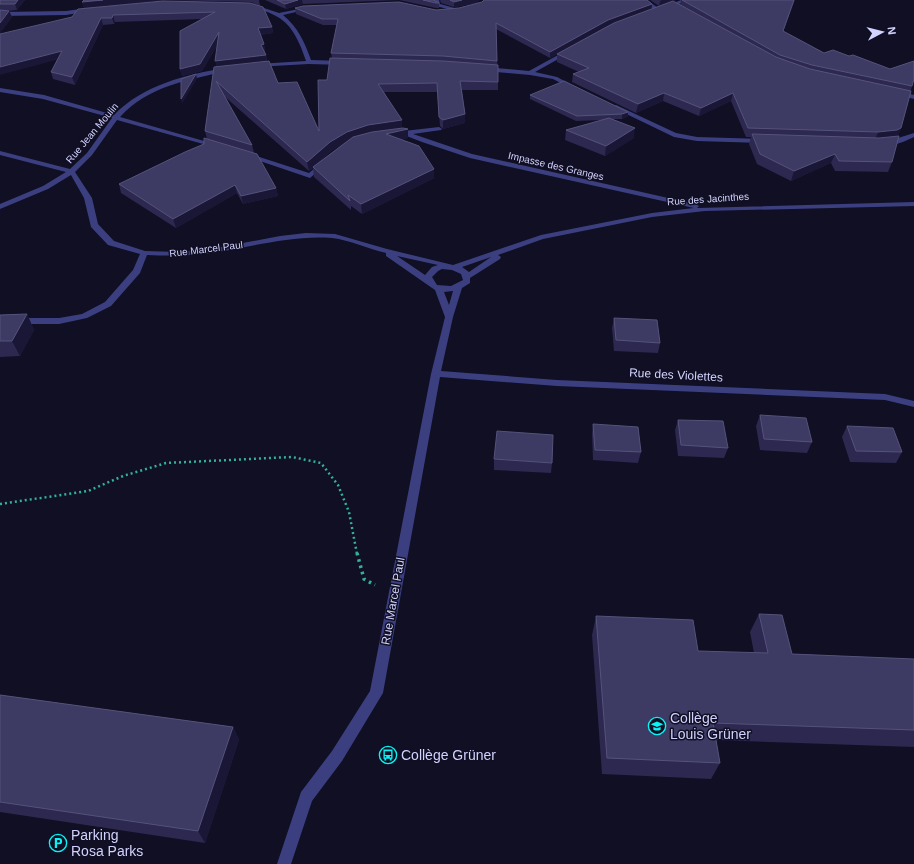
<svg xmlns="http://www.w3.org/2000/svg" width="914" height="864" viewBox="0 0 914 864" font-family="Helvetica,sans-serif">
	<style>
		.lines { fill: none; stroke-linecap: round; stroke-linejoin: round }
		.path-far1 { stroke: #32b19d; stroke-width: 2.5; stroke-dasharray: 2 3; stroke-linecap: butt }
		.path { stroke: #32b19d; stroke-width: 3.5; stroke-dasharray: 2.5 4; stroke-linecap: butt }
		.minor { fill: #3b3f80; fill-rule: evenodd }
		.wall { fill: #2c2850; fill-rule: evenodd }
		.shaded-wall { fill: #191636 }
		.building { fill: #3d3a63; stroke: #55527b }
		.labels { text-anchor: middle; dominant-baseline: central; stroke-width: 3; stroke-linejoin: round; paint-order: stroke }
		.far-street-label { font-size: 10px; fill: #d2d2fe; stroke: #100f23 }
		.street-label { font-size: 12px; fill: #d2d2fe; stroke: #100f23 }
		.near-poi-label { font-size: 14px; fill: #d2d2fe; stroke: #100f23; text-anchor: start }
	</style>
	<rect width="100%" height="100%" fill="#100f23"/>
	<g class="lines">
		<polyline class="path-far1" points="0,504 88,491 123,476 166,463 292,457 321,463 338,485 349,512 357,554"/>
		<polyline class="path" points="357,553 364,579 375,585"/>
		<g class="minor">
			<polygon points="433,0 439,0 440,4 462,10 459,12 436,6"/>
			<polygon points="641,0 647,0 661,10 656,11"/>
			<polygon points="681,0 688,0 667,9 662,8"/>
			<path d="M252,4L279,13L309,7V9L283,15C298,27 305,43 311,60L343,61L346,63L343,65L309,64L255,67L254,66L257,64L306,61C300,43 292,23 274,15C267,11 258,10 250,7L249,6Z"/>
			<polygon points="88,8 90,9 90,11 66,15 0,16 0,12 66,11"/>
			<polygon points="569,49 571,50 571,52 535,72 557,77 576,87 577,88 574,90 553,79 530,75 485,71 482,69 485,67 529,71"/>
			<path d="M225,68L228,70L227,71C188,80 148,86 120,117L218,145V147H214L117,120L92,155L75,172L92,198L98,224L114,241L145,251L179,252L216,248L280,236L306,233L335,234L387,249L453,265L541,235L652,213L694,208L470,158L422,142L404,135L395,136L392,134L395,132L439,127L442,129L441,130L413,134L472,154L695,204L699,206L697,208L914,202V206L705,211L652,217L543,239L498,255L501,257L500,259L470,278V283L462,288L453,317L441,371L557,380L885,394L914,401V407L885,400L557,386L440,377L383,693L342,761L312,801L291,864H277L301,792L332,751L370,691L431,374L445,317L435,290L386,256V253C368,249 350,240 332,238C293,235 256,246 217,252C194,256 171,256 147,255L140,273L111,306L87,318L59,324H0V318H59L82,314L105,302L133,270L140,254L108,245L91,227L84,198L71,175L48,189L0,209V204L43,186L66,172L0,155V151L70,169L87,153L112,118L43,99L0,92V88L44,95L114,115C143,85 185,75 225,68ZM397,256L438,265L432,267L425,275ZM491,257L469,272L462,267ZM442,269L452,270L461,274L463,280L451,286L437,285L432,277L438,271ZM453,291L449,305L444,292Z"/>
			<polygon points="898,91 914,95 914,99 896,94 895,93"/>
			<polygon points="616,105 676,133 697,137 763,139 766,141 763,143 697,141 674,137 614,108 613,107"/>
			<path d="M914,133V137C905,141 890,149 882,143Z"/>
			<polygon points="247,153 309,173 321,163 326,164 310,178 245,156 245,154"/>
		</g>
	</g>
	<g class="wall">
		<polygon points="0,0 25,0 17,10 8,11 9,11 12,17 0,33"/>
		<polygon points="84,0 259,0 260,6 251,2 165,0 84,8 82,2"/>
		<polygon points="265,0 434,0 435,1 439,3 439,8 436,8 399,0 303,4 286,9"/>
		<polygon points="440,0 479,0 477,3 454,7 441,3"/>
		<path d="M650,0H676L668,3L680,5L681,0H795L783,31L824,53L912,86L898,136L892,162L888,172L835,171L831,163L791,181L757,164L749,144L751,137H746L731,101L699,116L663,101L636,113L572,82L573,74L579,72L557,62V54L609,25L607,26L550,58L496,29L498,82V90H462L465,114V123L443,129L440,126L437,92H384L402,128L408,129V138L401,140L434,169V178L362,214L351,206V210L314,177L313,168L309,171L224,96L252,145L254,153L276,188L278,196L243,204L237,193L176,228L121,193L119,184L204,144L207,139L205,131L216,67L218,44L202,71L182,76L180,69L202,19L115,22L114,24L103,25L75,85L53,79L51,72L57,60L72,17L250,3L272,27L273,33L260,35L264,44L265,51H264L266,55L267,61L278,83L319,131L327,80L332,58L331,53L337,25H323L296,14L295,8L436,10L652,4L651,9L659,6ZM345,143L316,165L331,151Z"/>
		<polygon points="530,95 628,112 628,116 622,119 612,119 634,138 605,156 565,140 566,130 603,120 576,121 530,99"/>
		<polygon points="27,314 34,330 20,356 0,357 0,315"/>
		<polygon points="614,318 660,343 658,353 614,351 612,328"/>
		<polygon points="760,415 812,442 807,453 760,450 756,426"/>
		<polygon points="678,420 728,448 724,458 678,456 675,430"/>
		<polygon points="593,424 641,452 638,463 593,460 592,435"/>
		<polygon points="847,426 902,452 896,463 850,462 842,437"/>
		<polygon points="494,459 552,463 551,473 494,470"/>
		<polygon points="759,614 792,654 914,659 914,747 716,740 720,763 711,779 602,774 592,635 596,616 698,651 754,653 750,632"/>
		<polygon points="0,695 233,727 239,740 205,843 0,812"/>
	</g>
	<g class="shaded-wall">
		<polygon points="18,0 25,0 17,10 15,4"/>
		<polygon points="103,0 165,0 84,8 82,2"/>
		<polygon points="298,0 302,0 303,4 286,9 285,4"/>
		<polygon points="462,0 479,0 477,3 454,7 454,2"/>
		<polygon points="662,0 676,0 659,6 660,1"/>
		<polygon points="794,0 795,0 781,37 783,31"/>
		<polygon points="652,4 651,10 607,26 550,58 550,52 608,20"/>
		<polygon points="9,11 12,17 0,33 0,23"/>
		<polygon points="113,15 115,22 114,24 112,18"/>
		<polygon points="101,18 103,25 75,85 72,77"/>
		<polygon points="272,27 273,33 259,35 258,28"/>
		<polygon points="219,32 221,39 202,71 182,76 180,69"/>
		<polygon points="264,44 265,51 262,52 261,45"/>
		<polygon points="62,51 64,58 0,75 0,67"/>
		<polygon points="266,55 267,62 217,68 215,61"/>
		<polygon points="196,74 197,79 182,104 181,99"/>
		<polygon points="664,93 663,101 636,113 638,104"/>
		<polygon points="733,93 731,101 699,116 701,108"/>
		<polygon points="628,112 628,116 622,119 622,114"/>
		<polygon points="465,114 465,123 443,129 443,120"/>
		<polygon points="402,120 402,129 347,142 331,151 309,171 307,162 330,142 347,132 368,125"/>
		<polygon points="635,128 634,138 605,156 606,146"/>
		<polygon points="901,128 898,137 875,140 878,132"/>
		<polygon points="408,129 408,138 387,144 386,134"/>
		<polygon points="835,154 831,163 791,181 794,171"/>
		<polygon points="434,169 434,178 362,214 361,204"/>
		<polygon points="235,185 237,193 176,228 173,219"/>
		<polygon points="276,188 278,196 243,204 241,196"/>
		<polygon points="27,314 34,330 20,356 12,341"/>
		<polygon points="233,727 239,740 205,843 198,831"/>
	</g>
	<g class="building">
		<polygon points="0,0 18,0 15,4 0,4"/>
		<polygon points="84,0 103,0 82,2"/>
		<polygon points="277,0 298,0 285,4"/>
		<polygon points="423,0 434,0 435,1 439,3 436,3"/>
		<polygon points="450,0 462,0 454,2"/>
		<polygon points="484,0 647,0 652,4 608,20 550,52 496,23 497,61 443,56 331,53 338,19 322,19 295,8 303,6 399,2 436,10 459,8 482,2"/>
		<polygon points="682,0 794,0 783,31 824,53 833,50 849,56 853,55 890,69 914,61 914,79 912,86 812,65 780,55"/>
		<polygon points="163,1 250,3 263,7 272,27 258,28 264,44 261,45 266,55 215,61 219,32 200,64 180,69 180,31 215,12 113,15 112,18 101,18 72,77 51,72 62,51 0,67 0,34 72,17 78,9"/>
		<polygon points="673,1 776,57 810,69 911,91 901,128 897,130 878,132 748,128 733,93 701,108 664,93 638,104 573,74 589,68 557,54 614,23"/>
		<polygon points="0,10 9,11 0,23"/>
		<polygon points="330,58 443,61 498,65 498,82 460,81 465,114 443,120 439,117 437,83 378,84 402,120 368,125 347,132 330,142 307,162 216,81 252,145 205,131 214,67 269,61 278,83 297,82 319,131 318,80 327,80"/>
		<polygon points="196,74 181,99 181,79"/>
		<polygon points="564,81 628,112 622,114 577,116 530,95"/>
		<polygon points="609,118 635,128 606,146 566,130"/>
		<polygon points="403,128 408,129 386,134 419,146 434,169 361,204 348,195 350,201 313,167 353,137 372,132"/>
		<polygon points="752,134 879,138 899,136 892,162 839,161 835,154 794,171 760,154"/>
		<polygon points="204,138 257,154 276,188 241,196 235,185 173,219 119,184 185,152 204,144"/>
		<polygon points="27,314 12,341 0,341 0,315"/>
		<polygon points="614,318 657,320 660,343 616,340"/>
		<polygon points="760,415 806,418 812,442 764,439"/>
		<polygon points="678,420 723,421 728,448 681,445"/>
		<polygon points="593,424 638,427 641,452 595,450"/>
		<polygon points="847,426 893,428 902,452 856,451"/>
		<polygon points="497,431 553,435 552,463 494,459"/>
		<polygon points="759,614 782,615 792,654 914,659 914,730 713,723 720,763 607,758 596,616 693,620 698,651 768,653"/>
		<polygon points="0,695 233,727 198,831 0,802"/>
	</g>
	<defs>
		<symbol id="school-ring" viewBox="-11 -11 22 22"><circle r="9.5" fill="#100f23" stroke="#08f4f4" stroke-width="1.5"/><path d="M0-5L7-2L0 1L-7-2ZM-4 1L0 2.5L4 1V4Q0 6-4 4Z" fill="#08f4f4"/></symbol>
		<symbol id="bus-ring" viewBox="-11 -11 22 22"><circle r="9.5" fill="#100f23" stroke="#08f4f4" stroke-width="1.5"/><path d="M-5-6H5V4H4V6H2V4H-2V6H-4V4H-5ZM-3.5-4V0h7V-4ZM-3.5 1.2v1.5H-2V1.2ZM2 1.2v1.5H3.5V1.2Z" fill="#08f4f4"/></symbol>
		<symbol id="parking-ring" viewBox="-11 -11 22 22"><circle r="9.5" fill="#100f23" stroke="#08f4f4" stroke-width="1.5"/><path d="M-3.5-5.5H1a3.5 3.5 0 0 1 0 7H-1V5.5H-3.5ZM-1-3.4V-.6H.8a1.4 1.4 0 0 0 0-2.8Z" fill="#08f4f4"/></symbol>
	</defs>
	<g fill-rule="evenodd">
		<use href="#school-ring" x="647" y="716" width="20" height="20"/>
		<use href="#bus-ring" x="378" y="745" width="20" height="20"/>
		<use href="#parking-ring" x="48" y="833" width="20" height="20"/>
	</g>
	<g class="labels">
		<g class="far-street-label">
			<text transform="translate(92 133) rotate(-50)">Rue Jean Moulin</text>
			<text transform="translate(556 166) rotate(13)">Impasse des Granges</text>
			<text transform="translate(708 199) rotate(-4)">Rue des Jacinthes</text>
			<text transform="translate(206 249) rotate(-7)">Rue Marcel Paul</text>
		</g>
		<g class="street-label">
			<text transform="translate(676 375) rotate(3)">Rue des Violettes</text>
			<text transform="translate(393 601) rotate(-80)">Rue Marcel Paul</text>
		</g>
		<g class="near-poi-label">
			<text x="670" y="718">Collège<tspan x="670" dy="16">Louis Grüner</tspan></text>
			<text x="401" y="755">Collège Grüner</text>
			<text x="71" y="835">Parking<tspan x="71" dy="16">Rosa Parks</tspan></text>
		</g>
	</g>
	<g transform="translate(882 32) rotate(83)" stroke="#100f23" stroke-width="3" paint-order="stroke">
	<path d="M0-3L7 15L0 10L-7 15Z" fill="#d2d2fe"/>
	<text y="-6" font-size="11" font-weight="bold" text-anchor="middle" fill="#d2d2fe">N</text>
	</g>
</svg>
